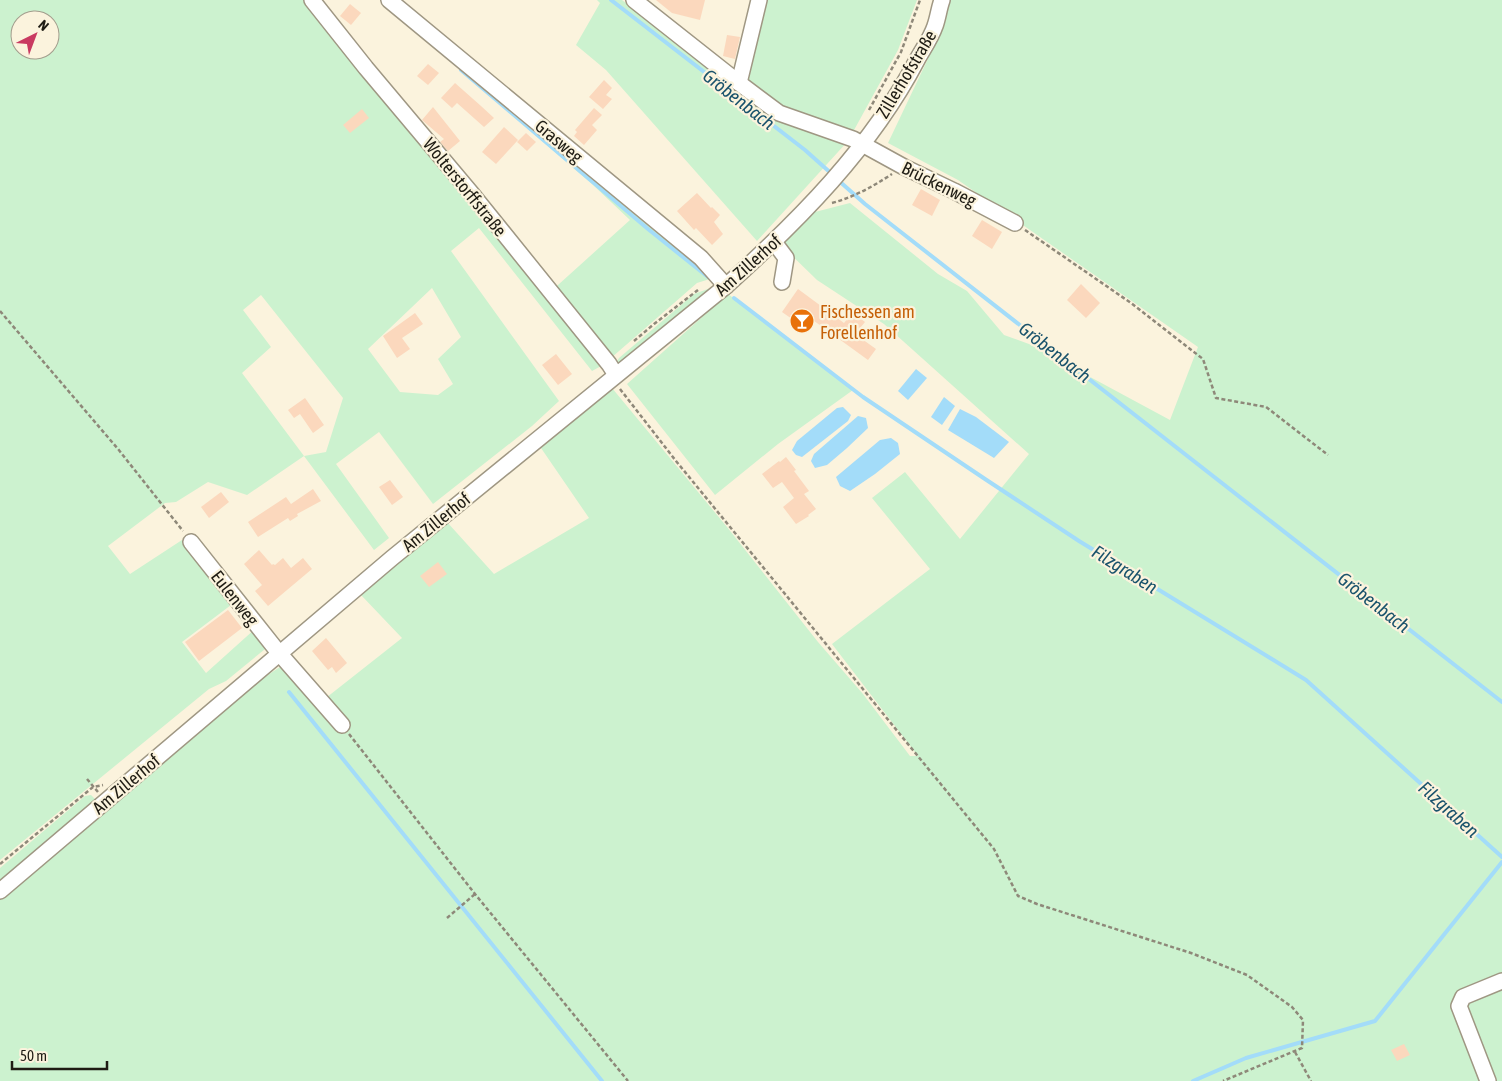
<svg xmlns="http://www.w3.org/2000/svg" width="1502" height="1081" viewBox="0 0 1502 1081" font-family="'Asap Condensed',sans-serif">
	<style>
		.green { fill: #ccf2cf; fill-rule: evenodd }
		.water { fill: #a3dcf9 }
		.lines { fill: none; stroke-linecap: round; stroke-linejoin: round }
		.stream { stroke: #a3dcf9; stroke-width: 4 }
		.building { fill: #fbd8bd }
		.minor-casing { stroke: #9f9783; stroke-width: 18 }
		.path { stroke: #8e8879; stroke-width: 2.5; stroke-dasharray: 4 2.5; stroke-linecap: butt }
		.minor { stroke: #fff; stroke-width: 15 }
		.labels { text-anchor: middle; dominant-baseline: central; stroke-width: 4.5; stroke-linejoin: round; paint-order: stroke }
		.street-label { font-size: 18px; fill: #1f1c14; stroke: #fbf3dd }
		.food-label { font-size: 18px; fill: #c56008; stroke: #fbf3dd; text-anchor: start }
		.water-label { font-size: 19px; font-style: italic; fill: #1a536c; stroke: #fbf3dd }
	</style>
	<rect width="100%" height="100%" fill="#fbf3dd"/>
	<g class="green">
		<path d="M0,0H304L548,294L630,220L592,184L506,110L511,107L716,277L697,283L603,365L592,371L479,228L451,251L559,401L532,426L433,504L379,432L336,464L389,538L374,550L304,456L247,495L208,482L176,502L165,503L108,546L130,574L182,540L235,602L182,642L206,673L256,628L270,645L226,681L209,689L0,860ZM20,20H50V50H20ZM432,288L461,337L438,359L453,384L438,395L400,392L368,349ZM261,295L343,398L326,452L304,456L242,373L271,347L243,310Z"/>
		<polygon points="597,0 622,0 740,89 765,0 917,0 898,50 848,141 757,241 606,70 576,45 600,3"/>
		<polygon points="949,0 1502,0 1502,1081 0,1081 0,899 260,680 280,667 296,678 317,705 402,638 361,595 447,522 494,574 589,518 541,448 612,388 727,527 818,642 863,694 910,756 918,756 832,644 930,569 872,498 905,472 960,539 1029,454 884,324 817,280 781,245 811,213 850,203 938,274 967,291 1004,335 1029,344 1170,420 1198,347 958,180 888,143 944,25"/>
		<polygon points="716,286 624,363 616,363 619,358 694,294"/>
		<polygon points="728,294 853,390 778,444 715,495 627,384"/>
		<polygon points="91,795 97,801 0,883 0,868 85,796"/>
	</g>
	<g class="water">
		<polygon points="916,369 927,378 908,400 898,391"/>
		<polygon points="944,397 955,406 942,425 931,417"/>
		<polygon points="843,407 851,415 848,421 802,457 796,455 792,450 797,441 837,408"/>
		<polygon points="960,409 976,417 1009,442 994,458 948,430"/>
		<polygon points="858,416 866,418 868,428 847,448 827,465 815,468 811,461 814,454"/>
		<polygon points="891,438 898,443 900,454 875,474 850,491 840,486 836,477 880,440"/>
	</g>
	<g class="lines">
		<g class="stream">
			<polyline points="611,0 805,150 833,175"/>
			<polyline points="461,70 648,229 708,277"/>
			<polyline points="838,180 865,204 1502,702"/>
			<polyline points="734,298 863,397 985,479 1079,541 1306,680 1502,857"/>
			<polyline points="289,692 602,1081"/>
			<polyline points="1193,1081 1246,1058 1375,1021 1502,862"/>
		</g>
	</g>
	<g class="building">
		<polygon points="656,0 705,0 700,20 672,13"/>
		<polygon points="350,4 361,13 351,25 340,16"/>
		<polygon points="727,35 740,37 735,59 723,56"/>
		<polygon points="428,64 439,73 428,85 417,76"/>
		<polygon points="604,80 612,88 606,95 612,99 603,109 589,97"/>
		<polygon points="455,83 481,106 494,118 484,127 457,103 452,108 441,98"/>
		<polygon points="433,107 460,141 448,151 440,142 444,139 422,120"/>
		<polygon points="594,108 602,115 592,125 597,130 584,145 574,136 577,132 575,130"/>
		<polygon points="362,109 369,118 350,133 343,125"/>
		<polygon points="504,127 518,140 496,164 482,152"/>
		<polygon points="526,133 536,142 527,151 517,142"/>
		<polygon points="921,189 940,200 932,216 912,205"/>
		<polygon points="697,193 711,208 712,207 720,215 714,222 723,234 712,245 696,228 694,230 677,211"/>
		<polygon points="982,220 1002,232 992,249 972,236"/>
		<polygon points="1081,284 1100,303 1086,318 1067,300"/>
		<polygon points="798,289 844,323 853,312 865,322 855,334 876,349 868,360 799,310 792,319 782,312"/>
		<polygon points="415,313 423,324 402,338 410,349 397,358 383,336"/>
		<polygon points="556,354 572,374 558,385 542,365"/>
		<polygon points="305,398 324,425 313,433 300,414 294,418 288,410"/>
		<polygon points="786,457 796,470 794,471 809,491 804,494 816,509 808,515 809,516 796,524 783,507 794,498 782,482 773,488 762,474 779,461 780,462"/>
		<polygon points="390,480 403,497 392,505 379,487"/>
		<polygon points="313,489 321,501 297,514 298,516 290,521 288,518 258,537 248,522 286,497 291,504"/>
		<polygon points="221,492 229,502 209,518 201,507"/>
		<polygon points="259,550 272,565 273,564 275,565 283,558 291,568 303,558 312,569 268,606 255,591 262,585 244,564"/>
		<polygon points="438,562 447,574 429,587 420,576"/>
		<polygon points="228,610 242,628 199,661 185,642"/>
		<polygon points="326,638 347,663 336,673 332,667 328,670 312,651"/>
		<polygon points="1404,1044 1410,1055 1397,1061 1391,1050"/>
	</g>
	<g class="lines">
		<defs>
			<g id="minor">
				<polyline points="312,0 366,68 472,194 609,364 616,375"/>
				<polyline points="389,0 701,258 726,286"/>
				<polyline points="634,0 739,83 779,113 853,139 904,167 954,191 1015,223"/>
				<polyline points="739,83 759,0"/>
				<polyline points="774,242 786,258 782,282"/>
				<polyline points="191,542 279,653 342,725"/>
				<path d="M0,891L392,558L726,286C799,220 871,148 917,60C923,49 931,38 935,26C938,18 939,8 942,0"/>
				<polyline points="1488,1081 1459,1006 1463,997 1502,981"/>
			</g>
		</defs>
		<use href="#minor" class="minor-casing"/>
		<g class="path">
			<polyline points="869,110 901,52 920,0"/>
			<path d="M832,203C854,197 872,187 892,174"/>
			<polyline points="1025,230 1131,303 1203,359 1216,398 1266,407 1328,455"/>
			<polyline points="0,311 118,449 183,531"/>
			<polyline points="634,341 654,324 698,290"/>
			<polyline points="620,389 676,461 994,849 1018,896 1037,904 1191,953 1247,975 1292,1007 1303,1020 1302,1048 1223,1081"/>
			<polyline points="349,734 475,894 628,1081"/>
			<polyline points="87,779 98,792"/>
			<polyline points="0,864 93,787 103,785"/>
			<polyline points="447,918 475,894"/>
			<polyline points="1295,1052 1311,1081"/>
		</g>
		<use href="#minor" class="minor"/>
	</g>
	<defs>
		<symbol id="bar-disc" viewBox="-11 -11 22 22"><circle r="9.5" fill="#e8710a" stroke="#fbf3dd"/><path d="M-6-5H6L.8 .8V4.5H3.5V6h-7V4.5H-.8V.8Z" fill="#fff"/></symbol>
	</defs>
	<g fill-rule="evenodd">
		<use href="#bar-disc" x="788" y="307" width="28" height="28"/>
	</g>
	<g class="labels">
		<g class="street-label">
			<text transform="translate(906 74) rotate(-59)">Zillerhofstraße</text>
			<text transform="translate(559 141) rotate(40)">Grasweg</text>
			<text transform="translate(939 184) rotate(26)">Brückenweg</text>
			<text transform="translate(465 187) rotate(51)">Wolterstorffstraße</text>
			<text transform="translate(748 265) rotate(-42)">Am Zillerhof</text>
			<text transform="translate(436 522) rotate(-39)">Am Zillerhof</text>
			<text transform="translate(235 598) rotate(52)">Eulenweg</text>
			<text transform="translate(126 784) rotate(-40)">Am Zillerhof</text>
		</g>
		<g class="food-label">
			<text x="820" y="311">Fischessen am<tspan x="820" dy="21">Forellenhof</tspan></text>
		</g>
		<g class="water-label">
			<text transform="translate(739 99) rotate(38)">Gröbenbach</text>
			<text transform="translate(1055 352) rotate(38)">Gröbenbach</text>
			<text transform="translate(1125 569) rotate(32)">Filzgraben</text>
			<text transform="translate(1374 602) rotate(38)">Gröbenbach</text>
			<text transform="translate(1449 809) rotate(42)">Filzgraben</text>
		</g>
	</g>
	<g transform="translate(35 35) rotate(42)"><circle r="24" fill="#fbf3dd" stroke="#a39d8d"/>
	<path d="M0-4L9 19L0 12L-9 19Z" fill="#c93a61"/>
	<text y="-8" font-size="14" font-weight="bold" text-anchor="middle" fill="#1f1c14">N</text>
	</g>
	<path d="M12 1061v8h95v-8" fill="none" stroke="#1f1c14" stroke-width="2.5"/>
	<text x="20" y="1061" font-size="15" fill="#1f1c14" stroke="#fbf3dd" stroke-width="4" paint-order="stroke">50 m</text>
</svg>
